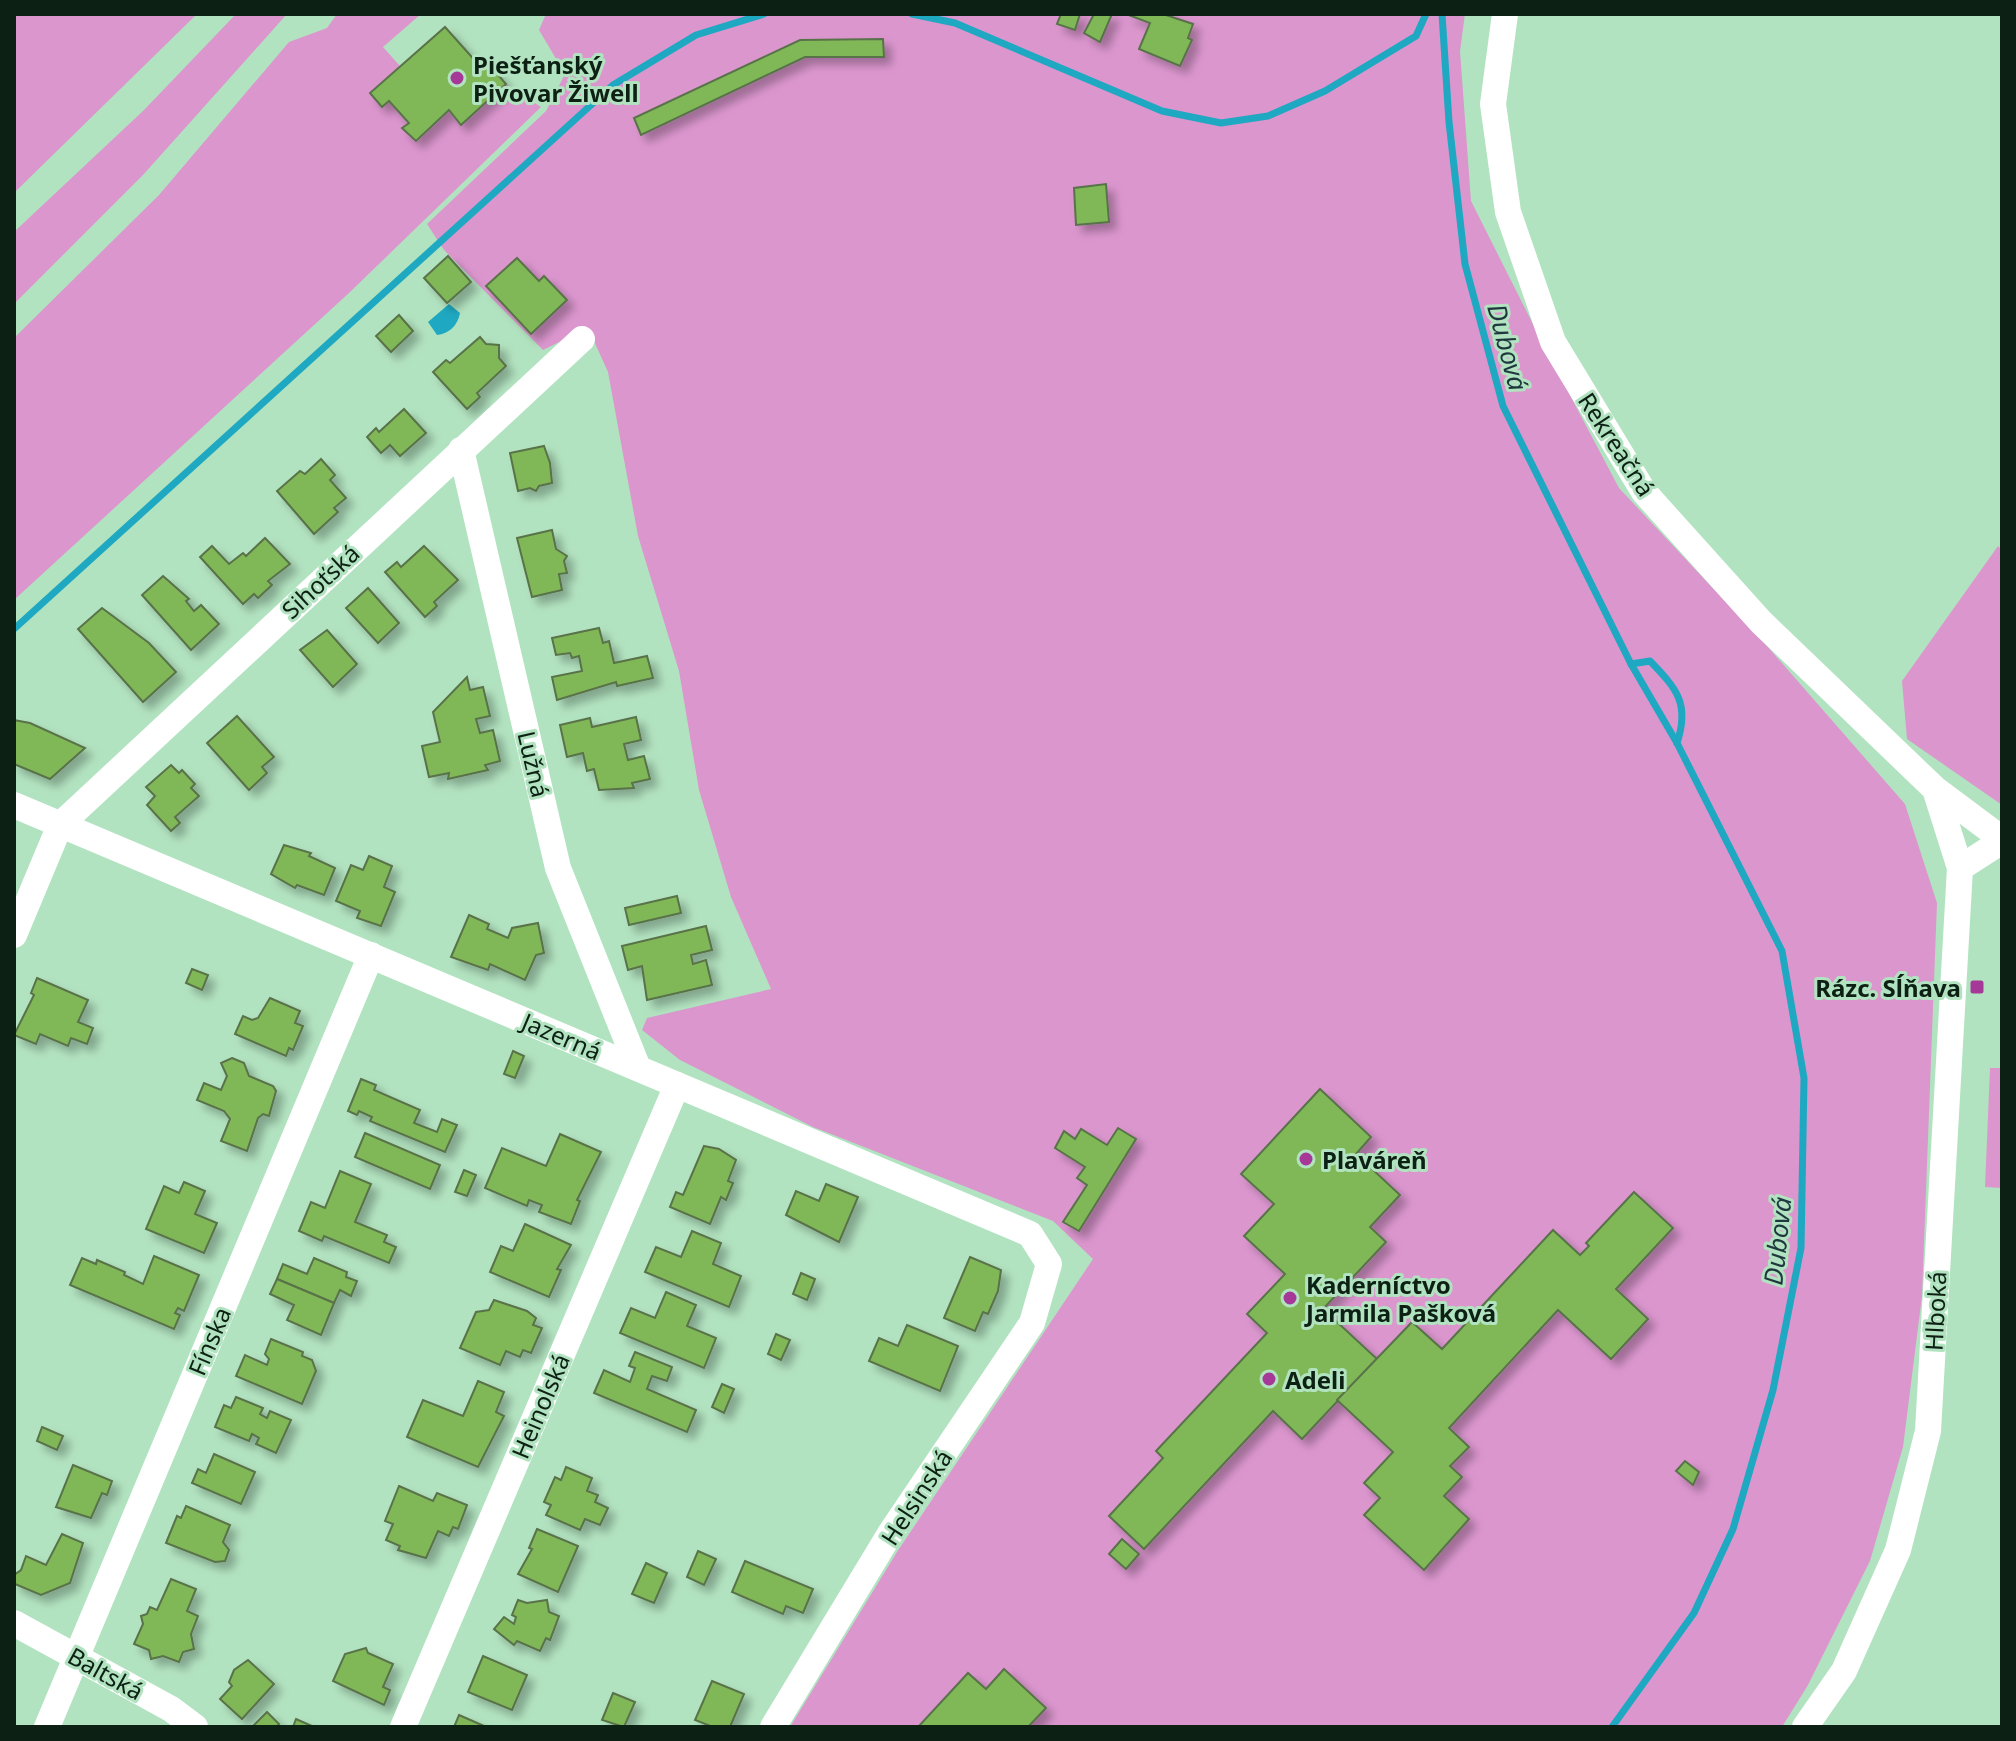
<svg xmlns="http://www.w3.org/2000/svg" width="2016" height="1741" viewBox="0 0 2016 1741" font-family="'Noto Sans',sans-serif">
	<style>
		.green { fill: #db96ce }
		.water { fill: #1fa8c1 }
		.lines { fill: none; stroke-linecap: round; stroke-linejoin: round }
		.stream { stroke: #1fa8c1; stroke-width: 7 }
		.building { fill: #80b858; stroke: #597248; stroke-width: 2; filter: url(#shadow) }
		.minor { stroke: #fff; stroke-width: 26 }
		.poi-dot { fill: #a63997; stroke: #b2e3c0; stroke-width: 3 }
		.labels { text-anchor: middle; dominant-baseline: central; stroke-width: 6; stroke-linejoin: round; paint-order: stroke }
		.poi-label { font-size: 24px; font-weight: bold; fill: #0d2014; stroke: #b2e3c0; text-anchor: start }
		.street-label { font-size: 24px; fill: #0d2014; stroke: #b2e3c0 }
		.water-label { font-size: 26px; font-style: italic; fill: #1e383e; stroke: #b2e3c0 }
	</style>
	<defs>
		<filter id="shadow"><feDropShadow dx="7" dy="7" stdDeviation="4" flood-color="#0004"/></filter>
	</defs>
	<rect width="100%" height="100%" fill="#b2e3c0"/>
	<g class="green">
		<polygon points="14,14 197,14 14,193"/>
		<polygon points="236,14 287,14 143,175 14,304 14,232 144,110"/>
		<polygon points="337,14 421,14 383,47 400,66 445,27 479,65 485,60 506,84 541,107 349,293 14,600 14,338 159,195 289,42 327,28"/>
		<polygon points="546,14 1465,14 1460,51 1471,201 1545,348 1619,488 1767,646 1905,804 1937,903 1922,1296 1903,1447 1870,1561 1808,1685 1782,1727 790,1727 897,1552 1093,1259 1053,1221 813,1127 680,1060 642,1030 647,1018 771,989 731,897 699,790 679,671 638,536 608,372 588,328 543,350 444,250 427,224 546,111 565,74 539,30"/>
		<polygon points="1998,546 2002,550 2002,805 1907,739 1902,681"/>
		<polygon points="1990,1068 2002,1068 2002,1188 1985,1187"/>
	</g>
	<path class="water" d="M449,304L460,313C458,325 449,334 437,335L428,322Z"/>
	<g class="lines">
		<g class="stream">
			<polyline points="912,14 955,23 1162,111 1221,123 1268,116 1325,91 1416,36 1426,14"/>
			<polyline points="1442,14 1449,122 1465,264 1503,406 1631,664 1677,743 1782,951 1804,1078 1801,1248 1773,1390 1733,1529 1694,1613 1612,1727"/>
			<polyline points="14,629 613,85 696,35 764,14"/>
			<path d="M1631,664L1650,661C1677,689 1690,704 1677,743"/>
		</g>
	</g>
	<g class="building">
		<polygon points="1061,14 1080,14 1075,30 1057,24"/>
		<polygon points="1094,14 1112,14 1100,42 1084,33"/>
		<polygon points="1126,14 1163,14 1193,24 1188,38 1192,40 1180,66 1139,49 1150,23"/>
		<polygon points="445,27 479,65 485,60 506,84 461,125 449,110 416,141 402,128 409,123 389,101 382,107 370,93"/>
		<polygon points="883,39 884,57 805,57 641,135 634,118 800,40"/>
		<polygon points="1106,184 1109,222 1076,225 1074,188"/>
		<polygon points="448,256 471,282 447,303 424,278"/>
		<polygon points="517,258 539,281 544,276 567,300 531,334 486,286"/>
		<polygon points="399,315 413,331 391,352 376,336"/>
		<polygon points="480,337 486,344 499,345 499,358 506,366 477,393 480,397 467,409 433,372 446,360 450,363"/>
		<polygon points="404,409 426,433 400,456 390,445 381,453 367,437 376,428 379,432"/>
		<polygon points="544,446 550,463 552,483 539,486 536,491 530,488 518,491 510,453"/>
		<polygon points="321,459 335,475 330,480 346,498 334,508 338,512 314,534 277,491 300,471 305,474"/>
		<polygon points="552,530 556,549 567,556 564,561 567,573 559,574 562,590 532,597 517,538"/>
		<polygon points="265,538 290,564 268,581 272,585 258,598 254,594 243,604 200,557 212,546 229,564 243,553 246,556"/>
		<polygon points="424,546 458,580 434,602 437,606 425,617 385,572 397,562 401,567"/>
		<polygon points="163,576 189,599 186,601 194,611 201,605 219,624 191,650 142,595"/>
		<polygon points="368,588 399,623 378,643 346,608"/>
		<polygon points="102,608 149,643 176,672 143,702 78,629"/>
		<polygon points="599,628 603,643 609,641 614,663 647,656 653,678 617,686 616,682 557,700 552,677 582,671 579,656 572,658 570,653 556,655 552,638"/>
		<polygon points="327,630 357,664 333,687 300,650"/>
		<polygon points="467,677 470,690 483,687 490,716 476,719 480,733 493,730 500,761 485,765 488,770 448,779 449,773 429,777 422,746 440,742 433,712"/>
		<polygon points="237,716 274,757 262,767 267,773 249,790 207,743"/>
		<polygon points="636,717 641,740 624,744 628,760 644,756 650,779 632,783 634,788 599,790 594,769 587,771 583,753 567,757 560,725 590,718 592,727"/>
		<polygon points="14,720 30,723 85,748 50,779 14,764"/>
		<polygon points="171,765 179,773 182,770 195,784 191,788 199,796 175,817 180,823 171,831 147,805 155,796 146,787"/>
		<polygon points="284,845 311,853 309,856 335,868 324,895 297,885 295,888 271,874"/>
		<polygon points="369,856 392,866 384,887 395,892 381,926 357,918 360,911 336,901 351,865 363,870"/>
		<polygon points="677,896 681,913 629,925 625,908"/>
		<polygon points="469,915 489,924 487,929 508,938 512,928 538,923 544,953 536,955 525,980 490,964 488,970 451,957"/>
		<polygon points="706,926 712,950 691,955 693,964 706,960 712,985 647,1000 642,966 628,970 622,946"/>
		<polygon points="192,969 208,975 202,990 186,983"/>
		<polygon points="37,978 88,1000 78,1022 93,1028 87,1044 71,1038 68,1046 40,1034 36,1044 14,1035 34,995 31,993"/>
		<polygon points="270,998 300,1011 295,1023 303,1026 293,1050 289,1048 286,1056 235,1034 243,1016 252,1020 258,1018"/>
		<polygon points="513,1051 524,1056 515,1078 504,1074"/>
		<polygon points="232,1058 244,1063 249,1076 273,1086 276,1091 269,1116 263,1114 258,1118 247,1151 221,1141 230,1119 224,1111 197,1100 204,1083 221,1090 227,1076 221,1063"/>
		<polygon points="361,1079 376,1085 374,1090 420,1110 414,1123 437,1132 442,1119 457,1125 445,1152 370,1121 372,1117 359,1111 357,1115 348,1111"/>
		<polygon points="1320,1089 1371,1137 1356,1154 1400,1195 1370,1227 1386,1242 1323,1309 1377,1359 1302,1439 1273,1411 1144,1549 1109,1516 1163,1458 1156,1451 1267,1333 1247,1314 1285,1274 1244,1236 1274,1204 1241,1174"/>
		<polygon points="1118,1128 1136,1139 1079,1231 1063,1222 1087,1185 1077,1178 1085,1167 1055,1148 1064,1131 1075,1139 1081,1129 1107,1145"/>
		<polygon points="365,1133 440,1165 430,1189 355,1157"/>
		<polygon points="560,1134 601,1152 577,1200 580,1201 571,1224 539,1212 542,1205 529,1200 527,1206 485,1188 502,1148 546,1166"/>
		<polygon points="704,1146 719,1149 736,1160 728,1181 733,1183 726,1200 721,1197 710,1224 670,1207 676,1192 683,1195"/>
		<polygon points="464,1170 476,1175 467,1196 455,1192"/>
		<polygon points="340,1171 371,1184 355,1222 387,1235 384,1242 396,1247 389,1263 324,1236 322,1241 299,1231 311,1202 325,1208"/>
		<polygon points="184,1182 205,1191 195,1214 217,1223 204,1253 146,1229 164,1186 179,1193"/>
		<polygon points="826,1184 858,1197 839,1242 786,1215 796,1191 819,1201"/>
		<polygon points="1634,1192 1673,1228 1616,1289 1648,1319 1611,1359 1558,1310 1449,1428 1469,1447 1450,1466 1462,1477 1444,1496 1469,1519 1424,1570 1364,1515 1380,1498 1364,1483 1393,1452 1337,1400 1412,1322 1442,1349 1553,1230 1580,1255 1589,1246 1586,1243"/>
		<polygon points="525,1224 571,1245 557,1269 561,1270 549,1297 490,1272 501,1246 513,1251"/>
		<polygon points="692,1231 721,1243 713,1264 741,1276 729,1307 645,1272 656,1247 681,1257"/>
		<polygon points="154,1256 199,1275 184,1311 178,1308 175,1313 180,1315 174,1329 70,1285 82,1258 96,1264 97,1260 125,1272 124,1275 143,1284"/>
		<polygon points="970,1257 1001,1270 998,1291 988,1314 983,1312 975,1331 944,1318"/>
		<polygon points="314,1258 347,1272 346,1277 357,1281 351,1296 340,1290 334,1303 277,1279 283,1264 307,1274"/>
		<polygon points="801,1273 815,1279 807,1300 793,1294"/>
		<polygon points="277,1279 334,1303 321,1335 287,1320 294,1305 270,1294"/>
		<polygon points="666,1292 696,1305 687,1326 716,1338 704,1368 620,1333 631,1308 655,1318"/>
		<polygon points="494,1300 527,1311 536,1318 533,1325 542,1328 531,1353 523,1350 520,1357 506,1351 500,1365 460,1348 476,1312 489,1310"/>
		<polygon points="907,1325 958,1346 940,1391 869,1361 879,1338 898,1346"/>
		<polygon points="776,1334 790,1340 781,1360 768,1354"/>
		<polygon points="271,1339 303,1352 302,1356 312,1360 316,1371 302,1404 236,1376 245,1355 267,1365 269,1359 265,1354"/>
		<polygon points="635,1352 672,1367 667,1381 652,1376 647,1389 696,1410 687,1432 594,1393 604,1370 630,1382 635,1368 629,1366"/>
		<polygon points="478,1381 504,1392 496,1412 504,1416 478,1467 407,1437 423,1400 463,1416"/>
		<polygon points="722,1384 734,1389 724,1413 712,1407"/>
		<polygon points="236,1397 263,1408 260,1414 267,1418 270,1411 291,1420 276,1453 256,1444 259,1438 252,1434 249,1441 215,1427 224,1405 231,1408"/>
		<polygon points="42,1427 63,1436 57,1450 37,1441"/>
		<polygon points="214,1454 255,1472 241,1504 192,1483 198,1469 206,1473"/>
		<polygon points="1685,1461 1699,1472 1693,1485 1676,1471"/>
		<polygon points="73,1465 112,1481 107,1495 102,1493 91,1518 56,1507"/>
		<polygon points="566,1467 592,1478 587,1491 598,1495 595,1502 608,1508 600,1525 585,1519 580,1530 546,1515 551,1505 544,1502 555,1477 561,1480"/>
		<polygon points="399,1486 433,1501 437,1493 467,1505 458,1529 453,1527 449,1536 438,1531 426,1558 398,1550 400,1546 386,1540 393,1524 385,1521"/>
		<polygon points="186,1506 230,1525 223,1542 229,1550 225,1561 215,1562 166,1543 177,1516 181,1518"/>
		<polygon points="537,1529 578,1546 558,1592 518,1574 532,1549 529,1548"/>
		<polygon points="62,1534 83,1543 70,1583 41,1595 15,1584 14,1575 21,1570 26,1556 46,1565"/>
		<polygon points="1122,1539 1139,1554 1126,1569 1109,1554"/>
		<polygon points="698,1551 716,1559 704,1585 687,1577"/>
		<polygon points="745,1561 813,1589 803,1613 786,1606 783,1614 732,1592"/>
		<polygon points="646,1563 667,1573 654,1603 632,1594"/>
		<polygon points="171,1579 196,1589 187,1611 198,1616 191,1634 194,1649 183,1652 179,1662 163,1656 151,1659 149,1650 134,1644 143,1624 141,1616 147,1614 150,1607 157,1610"/>
		<polygon points="518,1600 527,1603 547,1600 549,1612 559,1616 550,1640 546,1638 540,1651 517,1641 514,1645 494,1629 504,1617 514,1624 516,1617 512,1615"/>
		<polygon points="366,1648 368,1653 393,1664 383,1687 390,1690 384,1705 333,1681 345,1654"/>
		<polygon points="483,1656 527,1675 512,1710 468,1692"/>
		<polygon points="248,1660 274,1684 242,1719 220,1699 232,1686 229,1682 234,1670"/>
		<polygon points="1004,1669 1046,1708 1028,1727 918,1727 968,1673 986,1689"/>
		<polygon points="712,1681 744,1694 730,1727 713,1727 695,1720"/>
		<polygon points="613,1693 635,1702 624,1727 602,1720"/>
		<polygon points="267,1712 279,1724 276,1727 252,1727"/>
		<polygon points="459,1715 484,1726 487,1727 454,1727"/>
		<polygon points="296,1719 314,1727 293,1727"/>
	</g>
	<g class="lines">
		<g class="minor">
			<polyline points="1505,14 1493,104 1508,212 1553,342 1644,492 1761,622 1935,789 2002,839"/>
			<polyline points="461,450 558,868 638,1068"/>
			<polyline points="14,805 1030,1234 1049,1264 1032,1323 891,1532 773,1727"/>
			<polyline points="1960,868 2002,841"/>
			<polyline points="14,935 60,825 582,339"/>
			<polyline points="14,1623 171,1709 195,1727"/>
			<polyline points="47,1727 371,955"/>
			<polyline points="403,1727 677,1085"/>
			<polyline points="1805,1727 1844,1671 1898,1550 1928,1431 1960,868 1935,789"/>
		</g>
	</g>
	<g class="poi-dot">
		<circle cx="457" cy="78" r="8"/>
		<rect x="1969" y="979" width="16" height="16" rx="4"/>
		<circle cx="1306" cy="1159" r="8"/>
		<circle cx="1290" cy="1298" r="8"/>
		<circle cx="1269" cy="1379" r="8"/>
	</g>
	<g class="labels">
		<g class="poi-label">
			<text x="473" y="64">Piešťanský<tspan x="473" dy="28">Pivovar Žiwell</tspan></text>
			<text x="1961" y="987" text-anchor="end">Rázc. Sĺňava</text>
			<text x="1322" y="1159">Plaváreň</text>
			<text x="1306" y="1284">Kaderníctvo<tspan x="1306" dy="28">Jarmila Pašková</tspan></text>
			<text x="1285" y="1379">Adeli</text>
		</g>
		<g class="street-label">
			<text transform="translate(1617 444) rotate(57)">Rekreačná</text>
			<text transform="translate(320 581) rotate(-43)">Sihoťská</text>
			<text transform="translate(534 764) rotate(77)">Lužná</text>
			<text transform="translate(562 1036) rotate(23)">Jazerná</text>
			<text transform="translate(1935 1311) rotate(-87)">Hlboká</text>
			<text transform="translate(209 1341) rotate(-67)">Fínska</text>
			<text transform="translate(540 1406) rotate(-67)">Heinolská</text>
			<text transform="translate(916 1497) rotate(-57)">Helsinská</text>
			<text transform="translate(106 1673) rotate(29)">Baltská</text>
		</g>
		<g class="water-label">
			<text transform="translate(1508 347) rotate(75)">Dubová</text>
			<text transform="translate(1777 1241) rotate(-84)">Dubová</text>
		</g>
	</g>
	<rect width="2016" height="1741" fill="none" stroke="#0d2014" stroke-width="32"/>
</svg>
